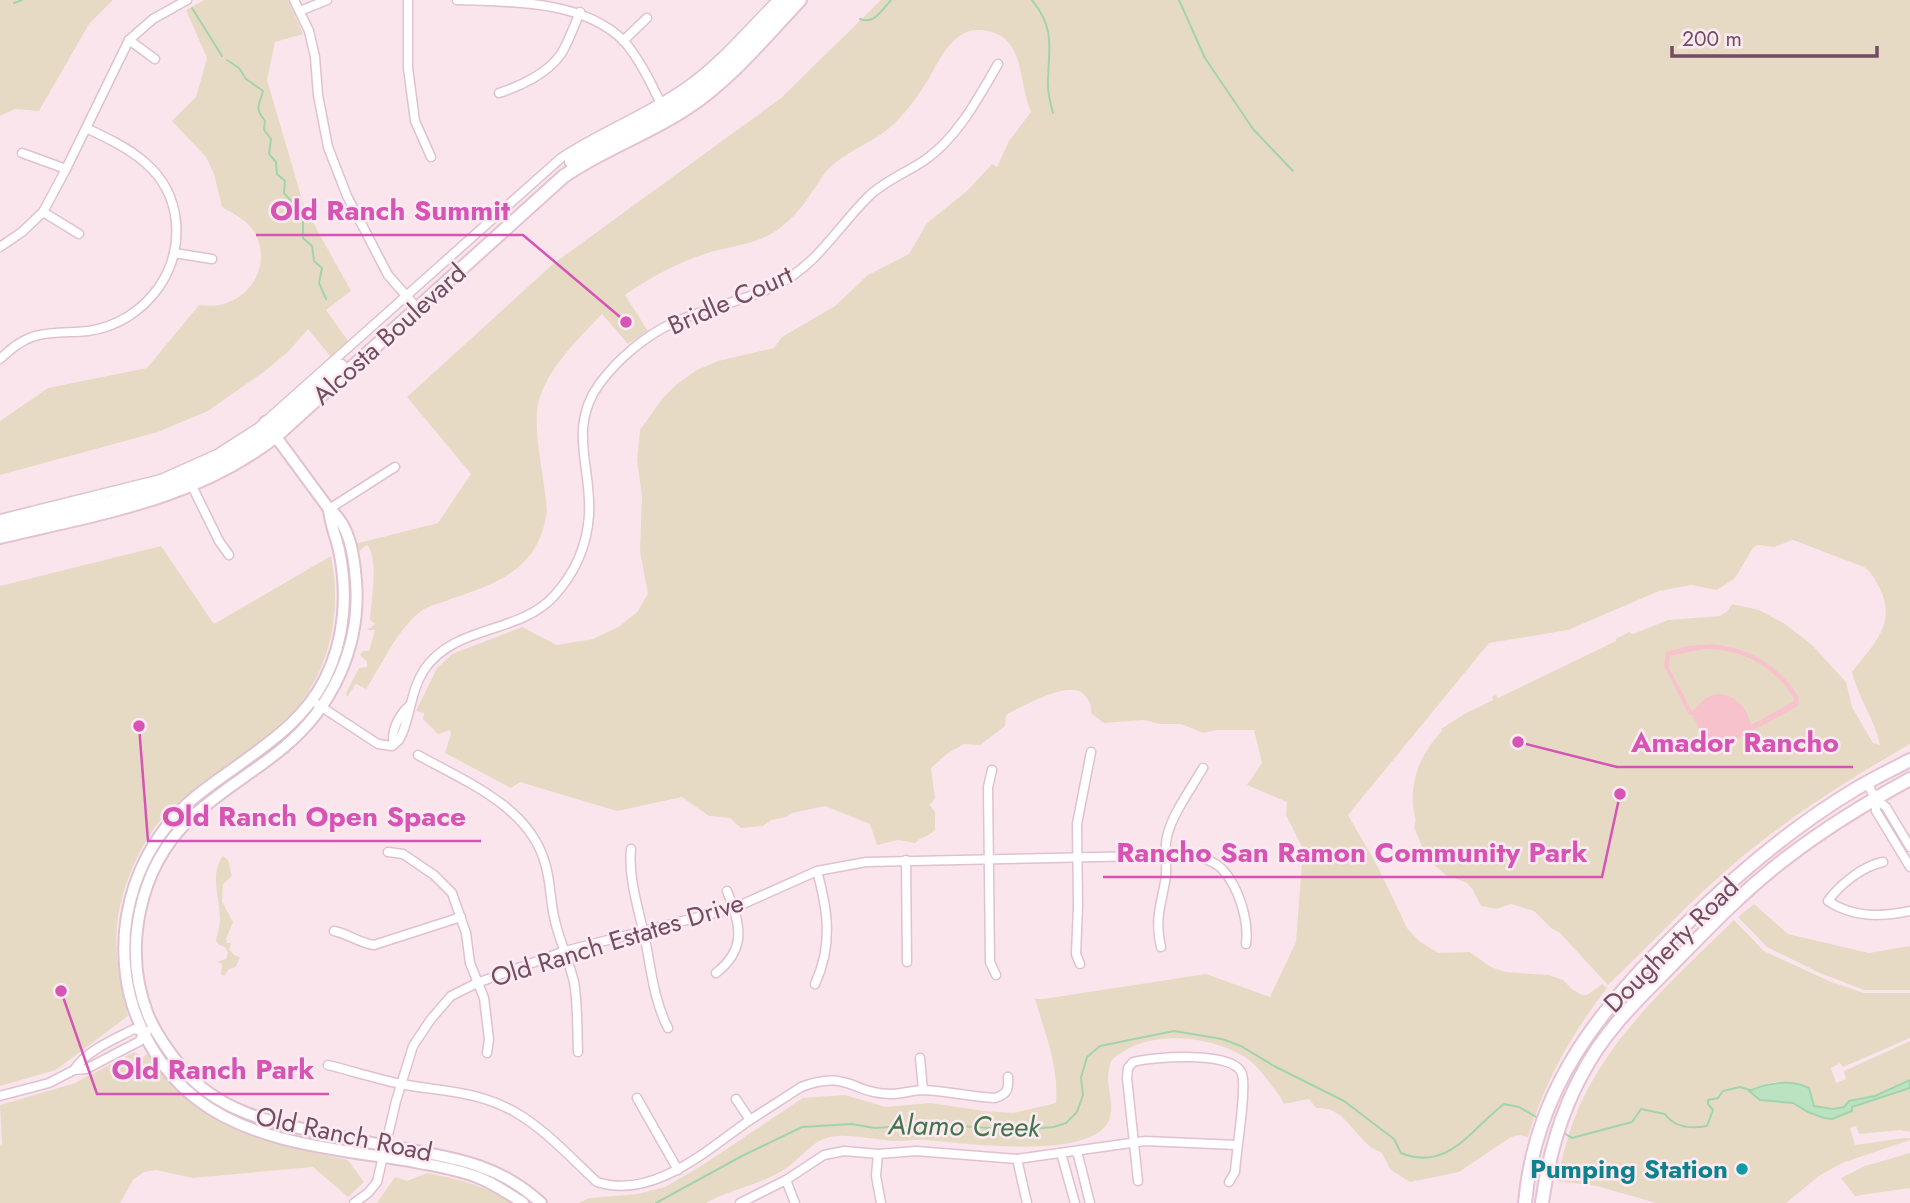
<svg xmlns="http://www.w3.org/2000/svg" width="1910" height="1203" viewBox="0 0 1910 1203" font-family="Jost,sans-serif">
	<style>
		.green { fill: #e7dac5 }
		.sand { fill: #f8c2cc; fill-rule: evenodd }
		.water { fill: #bbe3c2; stroke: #a2d4ac; stroke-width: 2 }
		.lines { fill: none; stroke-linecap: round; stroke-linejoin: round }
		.stream { stroke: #a2d4ac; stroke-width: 2 }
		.minor-casing { stroke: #dfc1d0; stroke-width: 11 }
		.tertiary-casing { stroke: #dfc1d0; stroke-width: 14 }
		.secondary-casing { stroke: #e5c2d3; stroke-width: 16 }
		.minor { stroke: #fff; stroke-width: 8 }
		.tertiary { stroke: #fff; stroke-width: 10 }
		.secondary { stroke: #fff; stroke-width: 12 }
		.culture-dot { fill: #0f9aa8; stroke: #feebf2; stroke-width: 2.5 }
		.labels { text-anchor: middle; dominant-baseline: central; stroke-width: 5; stroke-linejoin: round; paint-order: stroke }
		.street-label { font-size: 26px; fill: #724c63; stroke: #feebf2 }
		.culture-label { font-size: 26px; font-weight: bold; fill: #0d838f; stroke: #feebf2; text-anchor: end }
		.water-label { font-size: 28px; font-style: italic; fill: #41764c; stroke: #feebf2 }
		.leader { fill: none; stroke: #d753b4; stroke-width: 2.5 }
		.callout-dot { fill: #d753b4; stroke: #feebf2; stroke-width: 2.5 }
		.callout-label { font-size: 28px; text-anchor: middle; font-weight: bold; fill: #d753b4; stroke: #feebf2; stroke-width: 5; stroke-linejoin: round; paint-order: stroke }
	</style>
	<rect width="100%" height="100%" fill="#fbe5ed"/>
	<g class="green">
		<polygon points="0,0 113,0 89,24 39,111 15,109 0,116"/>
		<path d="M204,0H288L303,34L275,42L267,80L304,206L351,291L326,310L349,342L331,357L308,329L289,351L265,371L208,411L158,432L0,475V421L48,388L147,368L199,305C240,312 274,273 256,235C249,221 234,214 222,207L214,174L206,157L172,121L196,97L207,58L186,10Z"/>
		<path d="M881,0H1910V744C1846,781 1784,820 1728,869C1686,905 1649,946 1608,985L1559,932L1552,929L1534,911L1511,904L1497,909L1481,906L1473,890L1467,883L1446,875L1427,859L1414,827C1417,819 1414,814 1413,806C1411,776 1422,752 1442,731L1441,729L1466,713L1493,700L1492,697L1496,695L1498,698L1616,641V639L1629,632L1633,634L1668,620L1720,616L1728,611L1732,604L1759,610L1785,624L1812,645L1846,682L1852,707L1873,743L1880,745C1875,720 1858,698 1852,672C1873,645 1897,624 1880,589C1875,581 1873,573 1864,567L1793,540L1774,547L1758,545L1753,548L1735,578L1717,590L1691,585L1659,591L1568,630L1489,643L1348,815L1379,869L1407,928L1419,941L1438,953L1470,952L1491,967L1506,972L1549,975L1563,980L1573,990L1582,995H1587L1602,984L1607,988C1571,1035 1545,1081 1528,1137L1519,1135L1511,1137L1459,1172L1410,1182L1391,1170L1381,1152C1356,1145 1349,1106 1316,1108L1309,1099L1284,1104L1281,1098C1271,1085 1259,1066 1245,1057C1206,1034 1145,1029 1111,1061C1110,1066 1108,1072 1108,1077C1108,1092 1116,1110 1107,1124C1083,1160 964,1143 926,1140C916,1139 905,1141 895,1141C875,1140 856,1135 837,1136C815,1137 804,1155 788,1167C764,1184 731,1189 706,1203H579L589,1198L638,1194L665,1187L701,1166L803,1098L845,1095L886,1107L930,1103L984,1111L1014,1113L1056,1103C1059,1067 1045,1033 1035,999H1043L1206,974L1270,997L1296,942L1303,849L1286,815L1287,802L1247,785L1262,763L1254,730H1216L1203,733L1181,724H1160L1144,720L1104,723L1091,713V706C1089,701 1086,695 1081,692C1065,682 1021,707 1006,715L1005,726L980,745L964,744L948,753L931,768L935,798L930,805L935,812V830C930,836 922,836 915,843L898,840L877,845L870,824L825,806L792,813L786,817L771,820L763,826L741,828L730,818L709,816L682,797L617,811L520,782L511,788L445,753L451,734L450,730L438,734L423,719L424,713L416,711L437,668L452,654L522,627L557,645L593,639L620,626L637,612L648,594L640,552L642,496L637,460L640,430L662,399L678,383L697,370L718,361L774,348L782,337L835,306L868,275L909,254L927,223L967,191L992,164L997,167L1009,141L1031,112C1017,81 1027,32 979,30C949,29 937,68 923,88C914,101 901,119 888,129C872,142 851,150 835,163C824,171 820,182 812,192C803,207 790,221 776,231C756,244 733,246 711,252C679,262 652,276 625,295L648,331L628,344L602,314C579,338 539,376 537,413C535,443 545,480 547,511C539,569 500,582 451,599C442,603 429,605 421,611C395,632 384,662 366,689L356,684L347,697L346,693L359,668L367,667V662L360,655L363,651H369L375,630H367L375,624L370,620C371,601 379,558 367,545L358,552L355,544L438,523L471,474L407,397L553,264L781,98Z"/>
		<path d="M161,546L214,624L331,556C343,614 329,678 286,719C266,739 242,755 219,773C201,787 181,798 165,815C140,842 120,890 117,927C114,957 122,987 128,1016L56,1070L0,1086V586Z"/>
		<path d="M223,856L228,860L232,876L223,884L222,902L233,922L226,939L227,943H231L229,949L234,955L240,957L236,967L229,969L224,976L221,974L222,964L217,962L226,959L228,953L225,947L219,945L216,941C217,935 220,926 220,919C220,898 209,874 223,856Z"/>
		<polygon points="1754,904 1788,934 1869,953 1910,946 1910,990 1864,990 1820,973 1767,947 1738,917"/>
		<path d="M1734,920L1764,951L1829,981L1864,993H1910V1038L1843,1067L1840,1063L1831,1068L1836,1083L1846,1079L1844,1071L1910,1041V1080L1875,1096L1849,1101L1844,1107L1833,1109L1814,1106L1806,1086L1774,1082L1751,1089L1760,1099L1793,1103L1808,1112L1824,1118L1831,1119L1851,1111L1852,1108L1910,1088V1132L1900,1130L1859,1134L1856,1126L1850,1128L1855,1145L1904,1138H1910V1140L1842,1163L1819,1176L1786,1203H1656L1597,1186L1557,1181C1564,1148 1573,1114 1590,1085C1625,1021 1683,970 1734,920Z"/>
		<path d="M134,1052L143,1057L147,1054C202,1132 260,1142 348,1160L364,1182L348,1197L313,1167L192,1178L156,1170L144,1172L133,1180L120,1203H0V1145L2,1144L0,1105L75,1083Z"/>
		<polygon points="1910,1153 1910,1188 1855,1196 1841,1178 1865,1166"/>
		<path d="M427,1173C457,1179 486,1185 511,1203H377L395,1177L407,1181Z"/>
	</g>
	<path class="sand" d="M1713,644C1751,648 1778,665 1799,697L1798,706L1721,748L1709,747L1692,715H1689L1664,666L1666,652L1687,646ZM1704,649C1743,649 1772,665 1794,698L1793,702L1751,725C1747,705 1727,685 1705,699C1700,702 1697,707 1692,711L1669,668L1670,656Z"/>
	<path class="water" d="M1910,1080V1088L1852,1107V1111L1832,1119L1824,1118L1808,1112L1793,1103L1760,1100L1749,1091C1767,1083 1790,1079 1809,1088L1814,1106L1833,1109L1844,1107L1849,1101L1875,1096Z"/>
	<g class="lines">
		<g class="stream">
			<path d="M1032,0C1055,29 1049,46 1048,80C1047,91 1050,102 1053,113"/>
			<polyline points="1179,0 1205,58 1253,129 1293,171"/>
			<polyline points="14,3 22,0"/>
			<polyline points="192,8 222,56"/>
			<path d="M860,19C874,25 882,10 891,0"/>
			<path d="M227,60L239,68L246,79L263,91C259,107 254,107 265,121L264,130L271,139L269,154L276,162L277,174L285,181L284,193L291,201V211L303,221V238L312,246L314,261L322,268L319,283L326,299"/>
			<path d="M1564,1133L1572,1138L1632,1122L1641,1109L1665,1114C1675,1128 1691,1129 1707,1126L1713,1110L1708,1104V1100L1718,1098L1723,1091L1740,1087L1750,1090"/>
			<path d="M656,1203L742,1156L802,1127L852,1124L875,1128L931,1124L1019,1130L1054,1127L1066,1123L1077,1112L1083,1095L1081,1078L1087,1057L1100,1046L1174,1031L1222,1039L1241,1046L1274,1066L1344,1101L1394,1139L1401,1153C1448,1172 1471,1129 1504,1104L1519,1107L1538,1118"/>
		</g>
		<defs>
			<g id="minor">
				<polyline points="294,0 309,31 315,57 318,95 328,147 347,196 388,275 417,308"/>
				<polyline points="408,0 408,68 415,121 431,157"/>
				<path d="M457,0C512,2 583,0 624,41C640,60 651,83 662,106"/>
				<polyline points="300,11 327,0"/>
				<polyline points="129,40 155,59"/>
				<polyline points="623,41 647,18"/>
				<path d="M499,93C521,86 548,73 561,54C569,41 574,26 580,12"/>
				<polyline points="22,153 66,169"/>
				<polyline points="43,212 79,234"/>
				<polyline points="0,247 22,232 43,212 66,169 129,40 153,19 187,0"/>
				<polyline points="174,253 212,259"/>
				<path d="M0,359C11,349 21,340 35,336C53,331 71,333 88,331C117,327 142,311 159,287C172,268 178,245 176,222C171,169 129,148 86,128"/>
				<polyline points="192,486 219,541 229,555"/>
				<polyline points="329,509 395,467"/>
				<path d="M0,519L161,479L217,454L259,427L561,158C602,131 648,114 687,86C721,62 748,29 777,0"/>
				<path d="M317,704L378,744L392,746L399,740L402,734C411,713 411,690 424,670C455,624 518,635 554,596C575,573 587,546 589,515C592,466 567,428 600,383C618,359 646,335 673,323C705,308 741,302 773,287C817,266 835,230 868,197C884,181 906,173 925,160C958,137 978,98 998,64"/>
				<path d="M394,744C390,731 400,714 409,706"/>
				<path d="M418,755C464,781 529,806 545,863C551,882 550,902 555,921C560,942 569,961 574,982C578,1004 577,1029 578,1052"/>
				<polyline points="992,770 988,787 990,962 996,975"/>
				<polyline points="1867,783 1875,798 1886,807 1910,847"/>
				<polyline points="1875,798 1876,811 1910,867"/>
				<path d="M631,849C628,879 639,910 645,939C651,969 654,1001 668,1028"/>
				<polyline points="388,852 403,854 434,875 452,893 466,933 470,963 484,998 489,1039 487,1053"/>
				<polyline points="906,860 907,962"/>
				<path d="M1883,862C1863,866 1840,884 1828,901C1853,918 1882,917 1910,911"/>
				<path d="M334,931C349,934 359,943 374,945L461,917"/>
				<path d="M1161,947C1154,917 1162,903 1166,876C1167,863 1164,849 1167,837C1171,816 1192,787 1203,768"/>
				<polyline points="1080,964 1076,954 1078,906 1077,824 1091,752"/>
				<path d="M716,973C748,948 740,924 727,891"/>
				<path d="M815,984C833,945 828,911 817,871"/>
				<polyline points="920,1058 923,1090"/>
				<path d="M328,1065C352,1071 377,1079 401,1084C443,1092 475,1090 515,1112C546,1130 571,1158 597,1182C652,1200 706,1151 747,1122C765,1110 783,1099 801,1087C848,1069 853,1094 891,1094C902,1094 913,1090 924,1090C948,1091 971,1097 995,1098C1007,1094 1009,1090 1008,1077"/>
				<path d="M74,1070C87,1050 113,1040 134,1029L143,1032"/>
				<polyline points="0,1096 49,1083 74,1070 86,1069 140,1041 143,1032 147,1031"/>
				<polyline points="637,1098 678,1170"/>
				<polyline points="736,1099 750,1120"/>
				<polyline points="1077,1151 1090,1203"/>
				<polyline points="1061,1153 1075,1203"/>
				<polyline points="878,1154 876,1176 881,1203"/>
				<polyline points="1017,1159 1027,1203"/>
				<polyline points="786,1180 795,1203"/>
				<path d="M1138,1181L1127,1078L1128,1068L1133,1062C1152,1057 1235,1050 1242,1074C1247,1089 1236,1152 1235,1172L1229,1182"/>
				<path d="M354,1203L368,1193L377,1182L396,1101L413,1046L431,1019L451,996L477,983L565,951L734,908L817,871L866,862L1191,855C1202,858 1214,861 1222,869C1239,887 1249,921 1246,944"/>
				<polyline points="740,1203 786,1180 824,1155 844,1151 878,1154 916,1151 1017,1159 1145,1141 1237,1145"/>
			</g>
			<g id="tertiary">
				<path d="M265,422L329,509C350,524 354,556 356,581C361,646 333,707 283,748C253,773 218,792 190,819C139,868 122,949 148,1015C156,1034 169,1052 182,1068C217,1111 271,1123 323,1133C349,1138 374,1144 400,1148C454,1158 499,1164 541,1203"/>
				<path d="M329,509C330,524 336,536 339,550C348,593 345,639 325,679C306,716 276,738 244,761C223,777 199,791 181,810C138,854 118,914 126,975C132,1023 160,1071 198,1100C256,1145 345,1150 415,1162C435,1166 457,1169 477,1177C493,1183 508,1193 523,1203"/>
			</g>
			<g id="secondary">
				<path d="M571,161C607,136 650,122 685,97C724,70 755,33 788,0"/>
				<path d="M0,527C70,510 157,497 220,462C265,436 302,400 341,366"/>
				<path d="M0,537C98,513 194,500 276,436L564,176C603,149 648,134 687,108C730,80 765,37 800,0"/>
				<path d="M1525,1203C1535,1089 1599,1010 1677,933C1731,879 1789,829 1854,790C1872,779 1891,770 1910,760"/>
				<path d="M1542,1203C1548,1159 1560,1115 1581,1076C1603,1033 1634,1003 1668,969C1706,930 1745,889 1789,856C1827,827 1868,802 1910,779"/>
			</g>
		</defs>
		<use href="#minor" class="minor-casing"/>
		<use href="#tertiary" class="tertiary-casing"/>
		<use href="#secondary" class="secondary-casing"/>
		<use href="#minor" class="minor"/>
		<use href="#tertiary" class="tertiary"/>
		<use href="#secondary" class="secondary"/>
	</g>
	<circle class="culture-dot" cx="1742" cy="1169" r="7"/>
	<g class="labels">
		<g class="street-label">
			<text transform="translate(730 300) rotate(-24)">Bridle Court</text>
			<text transform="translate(389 334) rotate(-42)">Alcosta Boulevard</text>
			<text transform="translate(617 940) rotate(-17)">Old Ranch Estates Drive</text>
			<text transform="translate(1671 945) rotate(-45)">Dougherty Road</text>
			<text transform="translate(344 1134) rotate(12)">Old Ranch Road</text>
		</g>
		<g class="culture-label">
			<text x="1728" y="1169">Pumping Station</text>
		</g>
		<g class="water-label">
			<text transform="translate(964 1126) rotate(1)">Alamo Creek</text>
		</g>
	</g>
	<path class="leader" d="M626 322L523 235H256M1518 742L1617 767H1853M139 726L148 841H481M1620 794L1602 877H1103M61 991L97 1094H329"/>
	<g class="callout-dot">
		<circle cx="626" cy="322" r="7"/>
		<circle cx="1518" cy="742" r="7"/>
		<circle cx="139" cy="726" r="7"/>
		<circle cx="1620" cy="794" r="7"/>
		<circle cx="61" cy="991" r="7"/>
	</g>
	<g class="callout-label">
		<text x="390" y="220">Old Ranch Summit</text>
		<text x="1735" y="752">Amador Rancho</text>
		<text x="314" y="826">Old Ranch Open Space</text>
		<text x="1352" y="862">Rancho San Ramon Community Park</text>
		<text x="213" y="1079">Old Ranch Park</text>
	</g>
	<path d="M1672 46v10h205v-10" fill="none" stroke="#724c63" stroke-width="3.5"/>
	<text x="1682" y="46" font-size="21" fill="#724c63" stroke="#feebf2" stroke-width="5" paint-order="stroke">200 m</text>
</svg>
